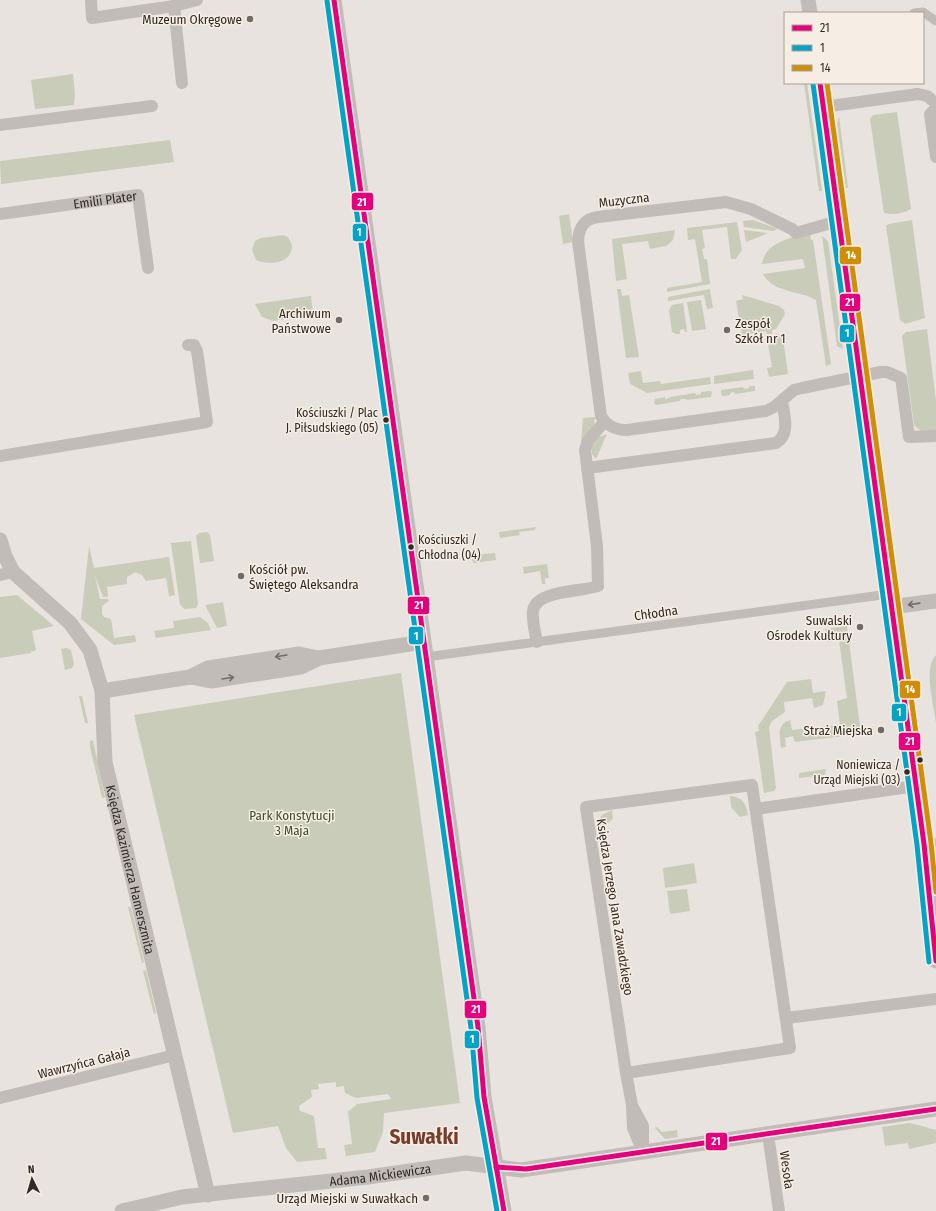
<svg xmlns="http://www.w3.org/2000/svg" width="936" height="1211" viewBox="0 0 936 1211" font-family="'Fira Sans Condensed',sans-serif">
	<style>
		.green { fill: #c9ccb9 }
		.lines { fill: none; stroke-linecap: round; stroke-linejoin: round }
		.pedestrian { stroke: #c1bcb7; stroke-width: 9 }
		.minor { stroke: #c1bcb7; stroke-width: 12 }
		.tertiary { stroke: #c1bcb7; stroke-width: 15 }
		.bus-1-casing { stroke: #f6eee4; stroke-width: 8 }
		.bus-2-casing { stroke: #f6eee4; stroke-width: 8 }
		.bus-3-casing { stroke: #f6eee4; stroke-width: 8 }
		.bus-1 { stroke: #e5007d; stroke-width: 5 }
		.bus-2 { stroke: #02a3c6; stroke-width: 5 }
		.bus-3 { stroke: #cf8d08; stroke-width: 5 }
		.oneway { stroke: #726c67 }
		.poi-dot { fill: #716b66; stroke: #f6eee4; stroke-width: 1.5 }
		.bus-dot { fill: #312a26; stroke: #f6eee4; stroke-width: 1.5 }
		.labels { text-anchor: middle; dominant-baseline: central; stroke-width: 3; stroke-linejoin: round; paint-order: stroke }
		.bus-label { font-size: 12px; fill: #312a26; stroke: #f6eee4; text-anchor: end }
		.poi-label { font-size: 13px; fill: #312a26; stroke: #f6eee4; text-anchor: end }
		.street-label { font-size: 13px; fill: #312a26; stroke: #f6eee4 }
		.park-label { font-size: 13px; fill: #404c2d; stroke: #f6eee4 }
		.town-label { font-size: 21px; font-weight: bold; fill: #753d2a; stroke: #f6eee4 }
		.line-badge { stroke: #f6eee4; stroke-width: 1.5 }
		.badge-label { font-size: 11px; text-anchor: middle; font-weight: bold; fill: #fff }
	</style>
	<rect width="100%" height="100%" fill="#e8e3de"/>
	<g class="green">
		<polygon points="73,74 75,95 74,105 35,109 31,80"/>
		<polygon points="804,83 807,83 822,191 819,191"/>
		<path d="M897,112L911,209C903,214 892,215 884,213L870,119L873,115Z"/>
		<polygon points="839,116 848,188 846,188 837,124"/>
		<polygon points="170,140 174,162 1,184 0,161"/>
		<polygon points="569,214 573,242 563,244 559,216"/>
		<polygon points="753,220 778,229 773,231 744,227 743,221"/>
		<polygon points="912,220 925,318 905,324 900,320 886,226 889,224"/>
		<polygon points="737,222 742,250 736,259 731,259 727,227 702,230 705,248 702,249 704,259 707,259 710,284 667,292 667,288 702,282 695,239 688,240 687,228"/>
		<polygon points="675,230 673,240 666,246 650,249 648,241 622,244 627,279 616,281 612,239"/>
		<polygon points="744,230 768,233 746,242"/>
		<path d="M810,234L811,240H813L831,364L826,366L816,300C799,290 773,293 763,274L805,268L803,259L762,264C765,242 792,237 810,234Z"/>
		<path d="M283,235L288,237L292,245C293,263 269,266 256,260L252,250L255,241L261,238Z"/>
		<polygon points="822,236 828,241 843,349 837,346"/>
		<polygon points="617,289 621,289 622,296 629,295 639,357 626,358"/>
		<polygon points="710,289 713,308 707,309 704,295 668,301 668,297"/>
		<polygon points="742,295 779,306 784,310 785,314 776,329 772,330 772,334 767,334 766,331 742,335 736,301 743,299"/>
		<polygon points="311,296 313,314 273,321 262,317 255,304"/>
		<polygon points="701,300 706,329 692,331 687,302"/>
		<polygon points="683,303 687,332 685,332 684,329 680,330 680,334 676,334 672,332 669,310 672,305"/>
		<polygon points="927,329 936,401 936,430 922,432 914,425 902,336 906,332"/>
		<polygon points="777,333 783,338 788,374 769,377 767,368 772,367 768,344 776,343 775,335"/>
		<polygon points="753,370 754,379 714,384 714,376"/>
		<polygon points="641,371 643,383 660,381 661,384 710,377 711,384 647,393 630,384 628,373"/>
		<polygon points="749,386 755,386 755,391 735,394 734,392 730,393 730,395 723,396 721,394 721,390 743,387 744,389 749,388"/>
		<polygon points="710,391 712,392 711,397 686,400 686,399 681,399 680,401 656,405 654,403 655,399 665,397 665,399 670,398 670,397 695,393 696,395 701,394 701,392"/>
		<polygon points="595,417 594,425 581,443 583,418"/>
		<polygon points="607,434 596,459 592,454 592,446 599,437"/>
		<polygon points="536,527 535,530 519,532 520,535 500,538 499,532"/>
		<polygon points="207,532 210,535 214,561 200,563 196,536 199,533"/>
		<polygon points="191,541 198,604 196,608 185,609 180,605 171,543"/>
		<polygon points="89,546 94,568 169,557 175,595 169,596 166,578 146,581 142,575 135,572 127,577 127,584 107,587 108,597 103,597 95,576 100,599 108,599 109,601 102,606 102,614 104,617 111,619 114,638 135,635 136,642 114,645 81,619"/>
		<polygon points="495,553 496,560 474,563 472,560 474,555"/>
		<polygon points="547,564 549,578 545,578 545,584 542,584 540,571 524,574 523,567"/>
		<polygon points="17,595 54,626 32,631 36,650 31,652 31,653 0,658 0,597"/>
		<polygon points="223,602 227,626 217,628 205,605"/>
		<polygon points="200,617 208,623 211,630 156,638 154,631 174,628 173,621"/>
		<path d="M847,626L861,734L795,742L793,736L785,738L786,747L781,748C780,735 776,725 790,720L792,730L840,725L837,701L847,698L839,640L827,642L825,629Z"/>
		<polygon points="67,648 71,650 74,664 72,668 65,670 61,649"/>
		<path d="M936,655V723C934,706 923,667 936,655Z"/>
		<polygon points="401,673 460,1103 384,1113 383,1132 375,1152 346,1156 344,1145 352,1144 348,1112 357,1104 391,1099 388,1094 356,1098 345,1093 344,1086 336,1087 336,1082 318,1084 319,1089 311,1090 312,1097 299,1106 300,1111 314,1116 318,1148 325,1148 327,1159 297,1162 286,1148 278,1126 233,1133 134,715"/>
		<polygon points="811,679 813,693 826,691 823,705 814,708 812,698 784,702 785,712 772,721 769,727 776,788 774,791 764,793 755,732 759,731 758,726 787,682"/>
		<polygon points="79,696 82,696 88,723 85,723"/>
		<polygon points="93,740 105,797 102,798 90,747 90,741"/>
		<polygon points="826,769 825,775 799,778 799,773"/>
		<path d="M730,796C742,797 746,803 748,815L740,817L731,807Z"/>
		<polygon points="612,810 613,819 604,826 595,827 602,815"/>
		<polygon points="694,863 697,883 665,888 663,868"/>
		<polygon points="687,889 690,911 670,914 667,891"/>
		<polygon points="128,907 131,907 144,962 142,963"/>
		<polygon points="146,970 156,1013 154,1014 143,971"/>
		<polygon points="910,1123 936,1130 936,1143 909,1149 908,1143 885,1146 882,1127"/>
		<polygon points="657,1127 662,1132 677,1130 678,1137 665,1139 655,1128"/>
	</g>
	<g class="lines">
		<g class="pedestrian">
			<polyline points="914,13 923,12 936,21"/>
			<polyline points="426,657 889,594"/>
			<polyline points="924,844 936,843"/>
		</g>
		<g class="minor">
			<polyline points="91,0 92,18 174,6 197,0"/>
			<polyline points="174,6 182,83"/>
			<polyline points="823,107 918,94 927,96 936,103"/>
			<polyline points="936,108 930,114 936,157"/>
			<polyline points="0,125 152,106"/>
			<path id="s1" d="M0,214L138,195L148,268"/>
			<path d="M838,221L796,233L792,229L751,209L726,202L598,217C584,219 579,227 578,241L601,416C607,426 615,430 627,430L766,411L774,407L794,390L802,388L881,372H887L901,378L909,437L936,436"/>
			<polyline points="0,456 207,422 197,351 194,345 188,345"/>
			<path d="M587,468L776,443C791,434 784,415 782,401"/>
			<polyline points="0,575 13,572"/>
			<path d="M537,642C535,633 532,621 533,611C535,590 582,592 598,586L597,546L585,450L588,441L604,422"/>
			<polyline points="756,809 916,786"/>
			<polyline points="787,1018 936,999"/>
			<polyline points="626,1073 790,1048 752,785 586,807 626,1073 632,1105 633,1128 643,1152"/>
			<polyline points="0,1098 175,1055"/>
			<polyline points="634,1109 643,1126 643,1145"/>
			<polyline points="768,1134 779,1211"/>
		</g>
		<g class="tertiary">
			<polyline points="334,0 478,1027 484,1097 504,1211"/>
			<polyline points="808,0 810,13"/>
			<polyline points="820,83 924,844 936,961"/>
			<path id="s2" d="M0,540L5,556L13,572L70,623L90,650L102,691L105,762L208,1195"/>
			<polyline points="891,607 936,601"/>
			<polyline points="190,677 211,681 301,667 319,658 423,642"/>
			<polyline points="102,691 190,677 208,668 299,654 319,658"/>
			<path id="s3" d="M122,1211L182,1197L368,1177L466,1163L521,1170L936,1109"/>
		</g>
		<defs>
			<g id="bus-1">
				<polyline points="334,0 478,1027 484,1097 504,1211"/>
				<polyline points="820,83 924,844 936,961"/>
				<polyline points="496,1167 526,1169 936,1109"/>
			</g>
			<g id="bus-2">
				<polyline points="327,1 471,1028 477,1098 497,1211"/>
				<polyline points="813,84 917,845 929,962"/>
			</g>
			<polyline id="bus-3" points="827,83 931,843 936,892"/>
		</defs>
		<use href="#bus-1" class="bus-1-casing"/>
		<use href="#bus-2" class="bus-2-casing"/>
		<use href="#bus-3" class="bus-3-casing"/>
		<use href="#bus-1" class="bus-1"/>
		<use href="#bus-2" class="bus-2"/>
		<use href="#bus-3" class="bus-3"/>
	</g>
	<defs><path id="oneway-shaft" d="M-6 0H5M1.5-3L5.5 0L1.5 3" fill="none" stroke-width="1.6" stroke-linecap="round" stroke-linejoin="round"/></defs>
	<g class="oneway">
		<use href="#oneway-shaft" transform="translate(914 604) rotate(172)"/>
		<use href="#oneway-shaft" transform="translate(281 656) rotate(171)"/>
		<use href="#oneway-shaft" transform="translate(228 678) rotate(-9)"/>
	</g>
	<g class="poi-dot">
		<circle cx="250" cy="19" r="4"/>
		<circle cx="339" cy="320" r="4"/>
		<circle cx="727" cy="330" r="4"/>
		<circle cx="241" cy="576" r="4"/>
		<circle cx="860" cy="627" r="4"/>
		<circle cx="881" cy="730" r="4"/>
		<circle cx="426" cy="1198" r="4"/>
	</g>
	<g class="bus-dot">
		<circle cx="386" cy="420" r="3.5"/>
		<circle cx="411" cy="547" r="3.5"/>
		<circle cx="920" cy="760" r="3.5"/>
		<circle cx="907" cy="772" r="3.5"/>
	</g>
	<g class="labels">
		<g class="bus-label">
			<text x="378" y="413">Kościuszki / Plac<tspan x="378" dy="15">J. Piłsudskiego (05)</tspan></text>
			<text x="418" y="540" text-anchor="start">Kościuszki /<tspan x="418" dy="15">Chłodna (04)</tspan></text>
			<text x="900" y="765">Noniewicza /<tspan x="900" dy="15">Urząd Miejski (03)</tspan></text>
		</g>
		<g class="poi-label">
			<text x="242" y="19">Muzeum Okręgowe</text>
			<text x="331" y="313">Archiwum<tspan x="331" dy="15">Państwowe</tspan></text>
			<text x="735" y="323" text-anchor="start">Zespół<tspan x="735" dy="15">Szkół nr 1</tspan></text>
			<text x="249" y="569" text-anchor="start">Kościół pw.<tspan x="249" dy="15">Świętego Aleksandra</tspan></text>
			<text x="852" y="620">Suwalski<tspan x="852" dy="15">Ośrodek Kultury</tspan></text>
			<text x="873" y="730">Straż Miejska</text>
			<text x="418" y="1198">Urząd Miejski w Suwałkach</text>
		</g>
		<g class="street-label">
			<text transform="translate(624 200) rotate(-7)">Muzyczna</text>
			<text stroke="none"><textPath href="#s1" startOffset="106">Emilii Plater</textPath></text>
			<text transform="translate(656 613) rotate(-8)">Chłodna</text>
			<text stroke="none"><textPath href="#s2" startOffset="369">Księdza Kazimierza Hamerszmita</textPath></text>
			<text transform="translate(615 907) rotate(81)">Księdza Jerzego Jana Zawadzkiego</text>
			<text transform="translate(84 1063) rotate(-14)">Wawrzyńca Gałaja</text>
			<text transform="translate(787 1170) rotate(82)">Wesoła</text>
			<text stroke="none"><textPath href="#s3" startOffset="261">Adama Mickiewicza</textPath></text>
		</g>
		<g class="park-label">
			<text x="292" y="815">Park Konstytucji<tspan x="292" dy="15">3 Maja</tspan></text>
		</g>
		<g class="town-label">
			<text x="424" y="1137">Suwałki</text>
		</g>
	</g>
	<g class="line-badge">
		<rect x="351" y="192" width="23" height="19" rx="4" fill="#e5007d"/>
		<rect x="352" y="223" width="15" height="19" rx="4" fill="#02a3c6"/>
		<rect x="839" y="246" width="23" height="19" rx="4" fill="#cf8d08"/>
		<rect x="839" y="293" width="22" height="19" rx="4" fill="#e5007d"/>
		<rect x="839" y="324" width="16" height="19" rx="4" fill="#02a3c6"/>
		<rect x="407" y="596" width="23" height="19" rx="4" fill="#e5007d"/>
		<rect x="408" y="626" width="16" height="19" rx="4" fill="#02a3c6"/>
		<rect x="899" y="680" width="22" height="19" rx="4" fill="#cf8d08"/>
		<rect x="891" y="703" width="16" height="19" rx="4" fill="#02a3c6"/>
		<rect x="898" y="732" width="23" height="19" rx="4" fill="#e5007d"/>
		<rect x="464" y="1000" width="23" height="19" rx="4" fill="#e5007d"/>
		<rect x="464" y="1030" width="16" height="19" rx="4" fill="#02a3c6"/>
		<rect x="705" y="1132" width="23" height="19" rx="4" fill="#e5007d"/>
	</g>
	<g class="badge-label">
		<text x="362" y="206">21</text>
		<text x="359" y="236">1</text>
		<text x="851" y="259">14</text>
		<text x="850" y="306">21</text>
		<text x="847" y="337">1</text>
		<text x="419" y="609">21</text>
		<text x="416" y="640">1</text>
		<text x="910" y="693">14</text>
		<text x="899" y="716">1</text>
		<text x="910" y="745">21</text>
		<text x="476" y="1013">21</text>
		<text x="472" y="1043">1</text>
		<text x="716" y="1145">21</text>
	</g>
	<rect x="784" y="12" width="140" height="72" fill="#f6eee4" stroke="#a7a098"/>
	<rect x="792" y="25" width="20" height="6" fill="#e5007d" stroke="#a7a098"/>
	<text x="820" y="32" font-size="12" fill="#312a26">21</text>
	<rect x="792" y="45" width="20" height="6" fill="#02a3c6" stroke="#a7a098"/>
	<text x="820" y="52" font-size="12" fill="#312a26">1</text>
	<rect x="792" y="65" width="20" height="6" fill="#cf8d08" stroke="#a7a098"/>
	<text x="820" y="72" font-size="12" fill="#312a26">14</text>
	<g transform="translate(32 1179) rotate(355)" stroke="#f6eee4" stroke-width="3" paint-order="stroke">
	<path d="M0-3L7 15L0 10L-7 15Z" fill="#312a26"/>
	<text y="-6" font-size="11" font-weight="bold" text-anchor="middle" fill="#312a26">N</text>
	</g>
</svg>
